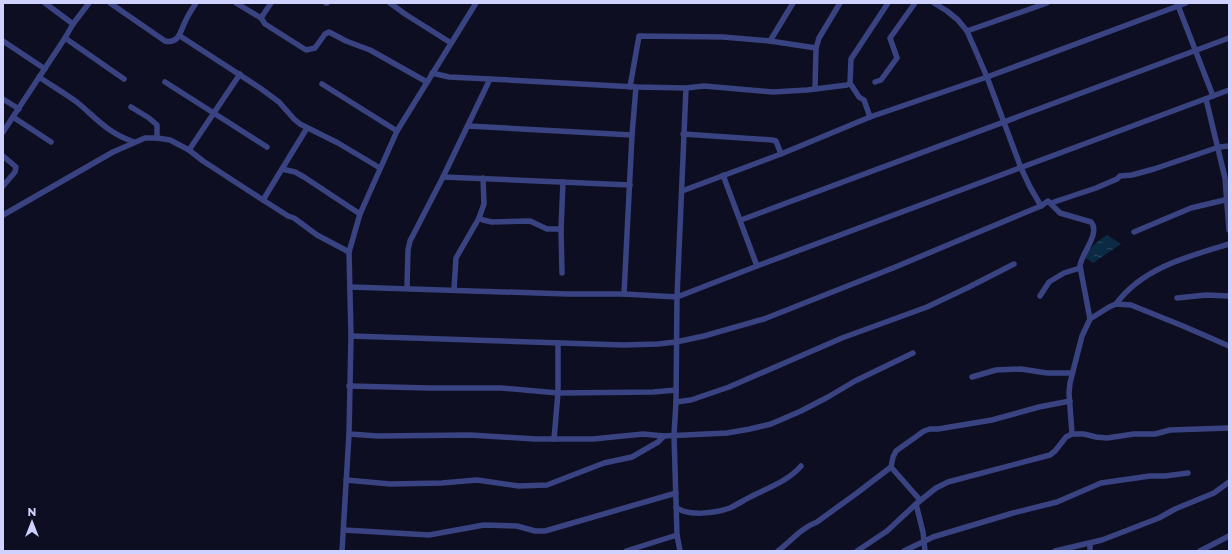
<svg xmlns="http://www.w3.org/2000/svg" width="1232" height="554" viewBox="0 0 1232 554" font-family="Montserrat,sans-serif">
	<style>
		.water { fill: url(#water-ripples) }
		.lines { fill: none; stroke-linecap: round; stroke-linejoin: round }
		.minor { stroke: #394381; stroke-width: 5.5 }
	</style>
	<defs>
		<pattern id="water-ripples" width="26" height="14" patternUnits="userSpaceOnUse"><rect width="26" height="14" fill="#0b2a43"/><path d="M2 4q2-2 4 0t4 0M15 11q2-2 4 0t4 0" fill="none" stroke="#2e485f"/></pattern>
	</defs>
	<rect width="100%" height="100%" fill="#0e0e22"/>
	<polygon class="water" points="1107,235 1121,244 1093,263 1083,256 1098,241"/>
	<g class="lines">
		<g class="minor">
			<polyline points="45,3 73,24"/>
			<path d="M110,3L165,41C179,44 180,32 185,22C188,15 192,9 196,3"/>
			<polyline points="236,3 261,18 265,24 306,50 315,48 325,34 329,32 346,41 370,50 427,82"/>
			<polyline points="326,3 327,3"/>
			<polyline points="390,3 405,14 451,43"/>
			<polyline points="934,3 947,11 958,20 967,31 987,77 1021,168 1030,187 1041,206"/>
			<polyline points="1177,3 1213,96"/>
			<polyline points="261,18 271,3"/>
			<polyline points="967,31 1047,3"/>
			<polyline points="180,36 260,88 279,102 294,119 300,124 338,143 380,168"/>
			<polyline points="65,38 124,79"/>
			<polyline points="3,41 45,69"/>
			<polyline points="770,41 793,3"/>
			<polyline points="432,73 449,77 490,79 636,87 686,88 704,86 773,92 807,90 847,85 850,83 851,59 888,3"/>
			<path d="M39,77C52,86 66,94 78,103C98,120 108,133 134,142"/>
			<polyline points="165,82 267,147"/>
			<polyline points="875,82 881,80 897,58 890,38 915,3"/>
			<polyline points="850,83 859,97 864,100 870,117"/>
			<polyline points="322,84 397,131"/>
			<polyline points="630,87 639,36 723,37 770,41 816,48 819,38 840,3"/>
			<polyline points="815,89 816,48"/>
			<polyline points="3,99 19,109"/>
			<polyline points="1206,99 1225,178 1229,230"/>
			<polyline points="131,107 149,118 157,125 157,138"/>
			<polyline points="13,117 51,142"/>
			<polyline points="468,126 632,135"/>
			<polyline points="3,132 65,38 73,24 89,3"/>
			<polyline points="683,134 772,140 776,141 781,154"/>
			<polyline points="189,150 240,74"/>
			<polyline points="3,156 16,167 15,172 3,186"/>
			<polyline points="282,169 295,172 304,177 360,214"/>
			<polyline points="723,175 757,266"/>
			<polyline points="443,177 630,185"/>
			<polyline points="682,191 781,154 870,117 987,77 1186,3"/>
			<polyline points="263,200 307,128"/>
			<polyline points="1051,203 1096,188 1117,179 1120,176 1132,175 1154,169 1219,147 1229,146"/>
			<polyline points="3,215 113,152 145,138 157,138 170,140 189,150 203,161 263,200 288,216 294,218 317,235 349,252"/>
			<polyline points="479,218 483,220 492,222 530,221 547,229 561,229"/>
			<polyline points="741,220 1229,38"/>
			<polyline points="1134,232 1191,208 1229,199"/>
			<polyline points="562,273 561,229 563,182"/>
			<polyline points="350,287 568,294 624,294 677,297 757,266 1229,90"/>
			<polyline points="407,288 408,250 410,241 443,177 490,79"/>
			<polyline points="454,290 456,258 479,218 484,204 483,178"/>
			<polyline points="624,294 632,135 636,87"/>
			<polyline points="1040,296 1049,282 1064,273 1080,268"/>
			<polyline points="1177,298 1206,295 1229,296"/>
			<path d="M1116,304C1142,268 1189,256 1229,244"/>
			<path d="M351,336L623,345L658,344L676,342L704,336L764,319L893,268L1024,213L1041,206L1048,201L1060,213L1091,222C1101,233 1081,254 1080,266L1090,319"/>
			<polyline points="972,377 996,370 1021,369 1047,373 1072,373"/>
			<polyline points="349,386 429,388 501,388 558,393 653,392 676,390"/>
			<polyline points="676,402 691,400 729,387 842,338 927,307 969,287 1014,264"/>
			<polyline points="349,434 378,436 470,435 535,439 593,439 643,434 664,436 727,433 750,429 771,424 801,411 828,397 855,381 913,353"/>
			<polyline points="1072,434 1069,393 1070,383 1082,336 1090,319 1109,307 1116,304 1131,305 1183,326 1229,346"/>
			<polyline points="554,439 558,393 558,343"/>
			<polyline points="891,467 920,500"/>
			<polyline points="346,480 390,484 442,483 477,480 519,486 547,485 604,463 632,457 658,442 664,436"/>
			<path d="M676,507C687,517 716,513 730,508C738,504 746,499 754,495C771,487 789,480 801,466"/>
			<polyline points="344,530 429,535 484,525 517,526 535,531 545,531 676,493"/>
			<polyline points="342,551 349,434 351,336 349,252 360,214 397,131 476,3"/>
			<polyline points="626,551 677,535"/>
			<polyline points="680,551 677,535 674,435 676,402 677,297 686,88"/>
			<path d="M778,551C791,541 801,528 817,522L857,493L891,467L893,457L896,451L924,431L930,429H938L992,420L1039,407L1070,401"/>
			<polyline points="857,551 887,531 916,504"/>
			<polyline points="904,551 933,537 1013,513 1057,502 1101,483 1150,476 1165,476 1188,473"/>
			<polyline points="925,551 923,532 916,504 936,488 948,482 1050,455 1055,451 1066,437 1072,434 1084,434 1096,437 1107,438 1134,434 1155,434 1170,430 1229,428"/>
			<polyline points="1055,551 1102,540 1159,518 1175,509 1214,493 1229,482"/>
			<polyline points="1090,551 1090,543"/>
			<polyline points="1200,551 1229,536"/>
		</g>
	</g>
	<rect width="1232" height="554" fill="none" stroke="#cfd2ff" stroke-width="8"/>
	<g transform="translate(32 522)" stroke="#0e0e22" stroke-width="3" paint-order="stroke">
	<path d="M0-3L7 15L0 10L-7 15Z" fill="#cfd2ff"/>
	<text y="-6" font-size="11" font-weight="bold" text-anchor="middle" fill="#cfd2ff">N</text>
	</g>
</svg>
